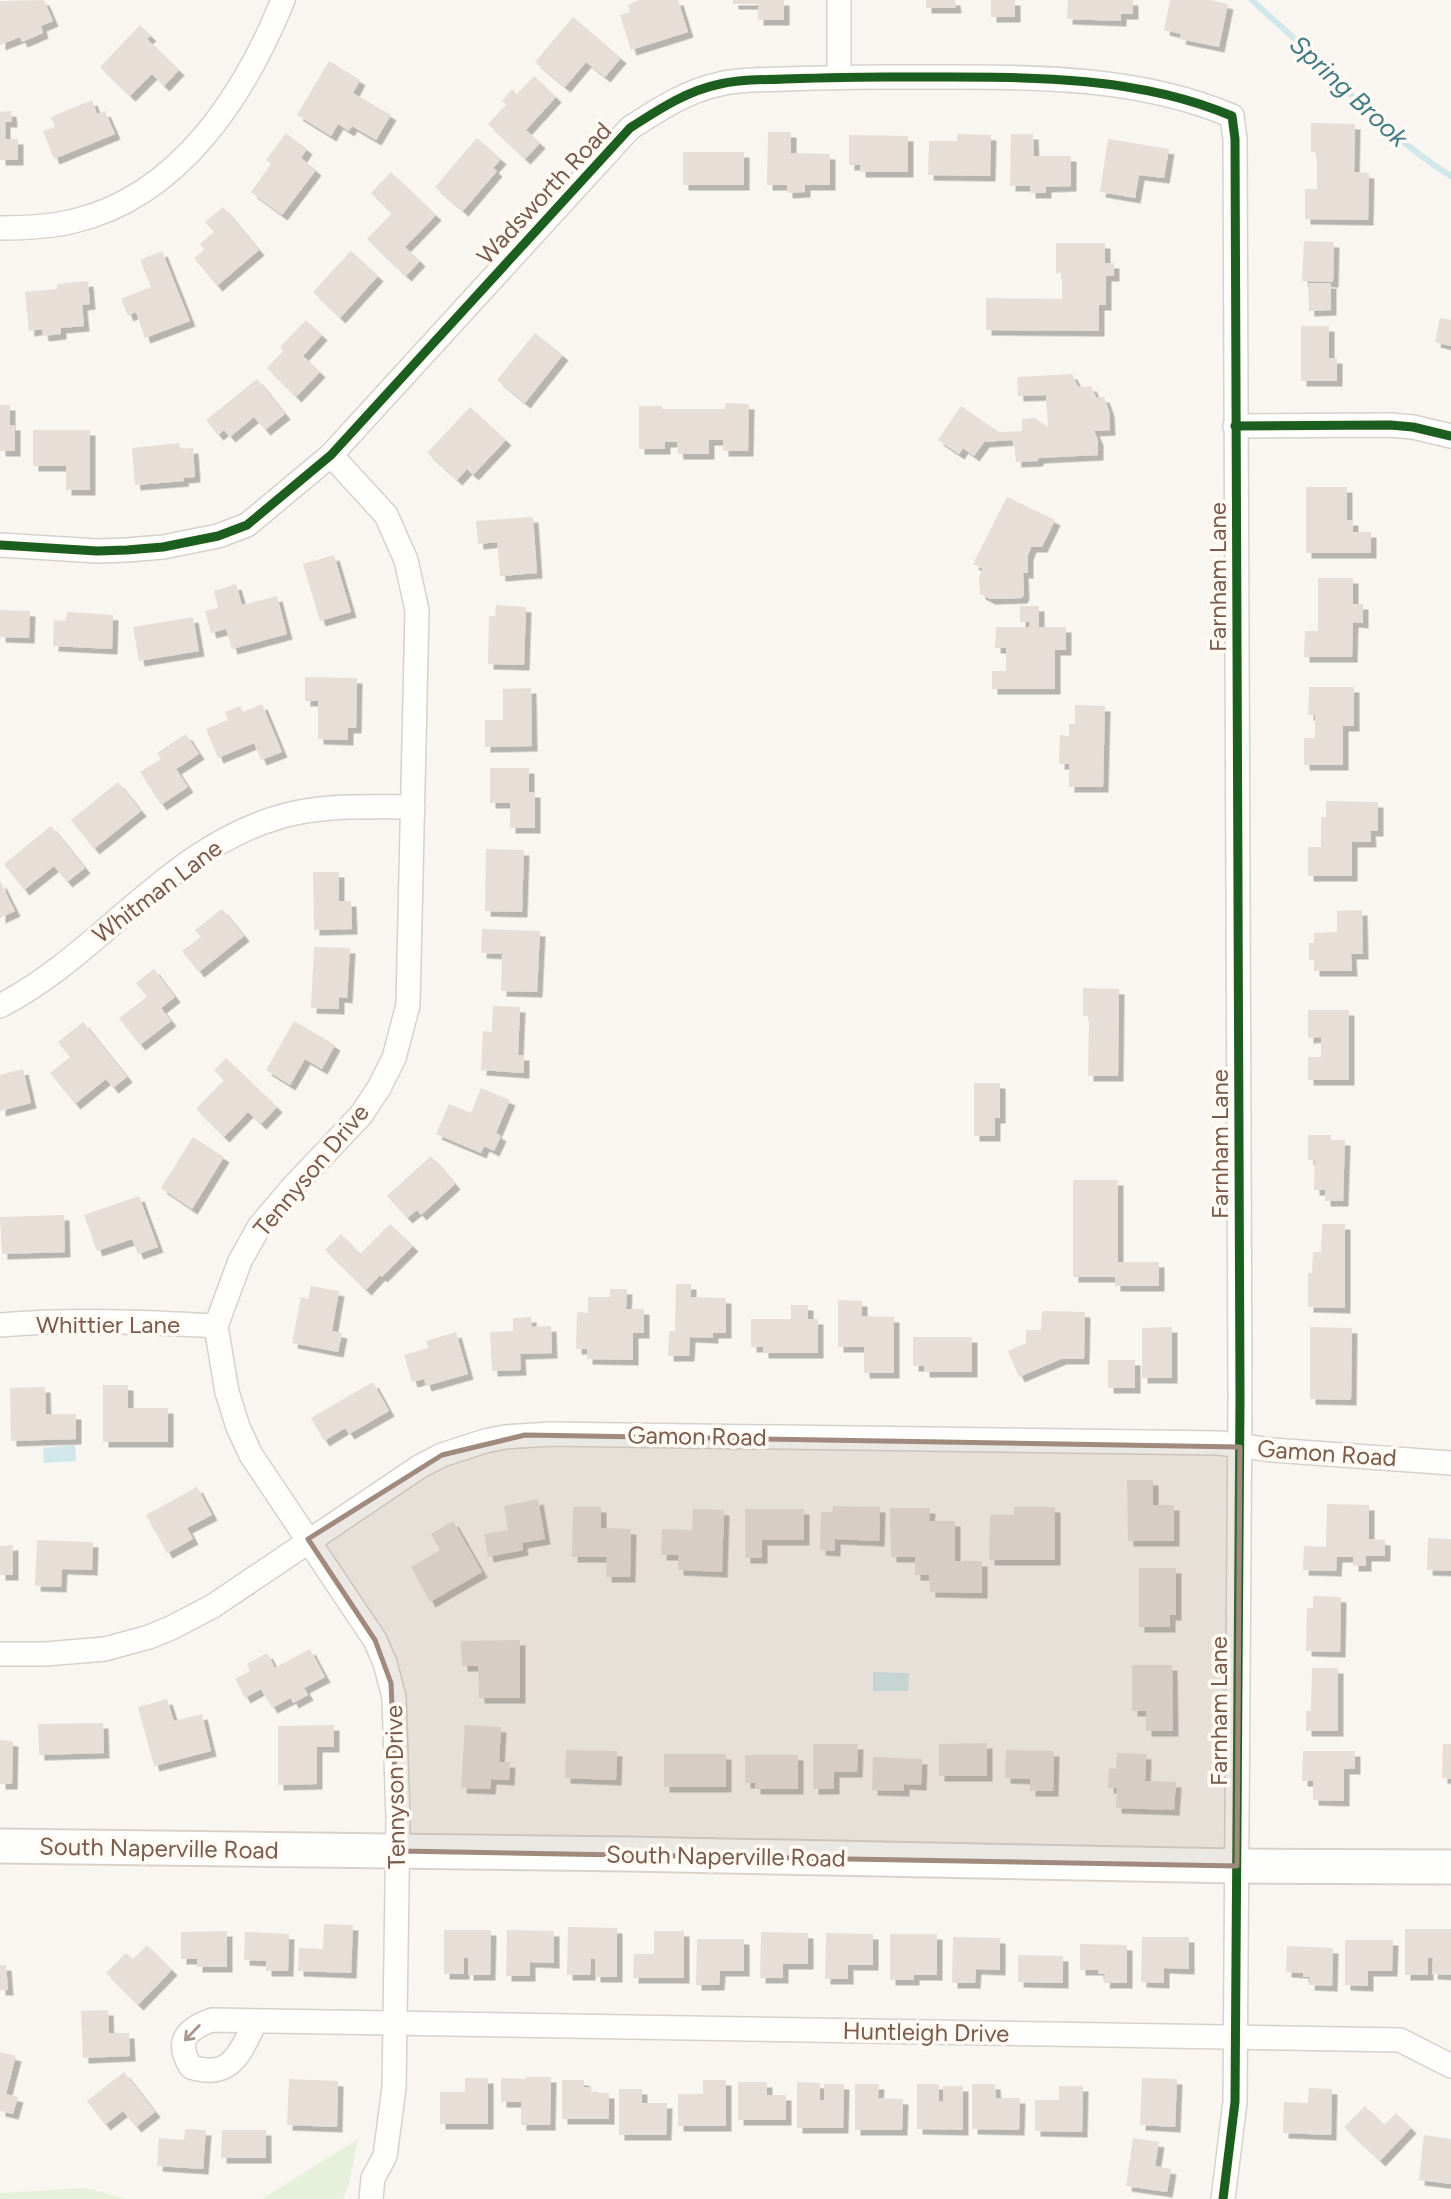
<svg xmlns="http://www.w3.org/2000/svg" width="1451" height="2199" viewBox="0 0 1451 2199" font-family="Figtree,sans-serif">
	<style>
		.green { fill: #e7f0db }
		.water { fill: #d0e8ea }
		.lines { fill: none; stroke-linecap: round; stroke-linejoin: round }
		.stream { stroke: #d0e8ea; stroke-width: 6 }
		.building { fill: #e6ded7; filter: url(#shadow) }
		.minor-casing { stroke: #d7d1cb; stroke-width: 26 }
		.secondary-casing { stroke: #d9d2cb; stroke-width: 37 }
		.minor { stroke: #fefefd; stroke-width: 23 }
		.secondary { stroke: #fefefd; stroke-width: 33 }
		.cycleway-casing { stroke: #fffaf3; stroke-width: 13 }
		.cycleway { stroke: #1b5e20; stroke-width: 9 }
		.oneway { stroke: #a8958b }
		.marked { fill: #9f8a7d; fill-opacity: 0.2; stroke: #9f8a7d; stroke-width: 5; stroke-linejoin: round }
		.labels { text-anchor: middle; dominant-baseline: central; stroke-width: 7; stroke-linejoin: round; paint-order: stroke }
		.street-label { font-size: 24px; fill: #7a5c4d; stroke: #fffaf3 }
		.water-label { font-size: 26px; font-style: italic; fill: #437c86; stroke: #fffaf3 }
	</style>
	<defs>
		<filter id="shadow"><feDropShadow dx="5.5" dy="5.5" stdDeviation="0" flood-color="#0004"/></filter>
	</defs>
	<rect width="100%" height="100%" fill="#f9f5f0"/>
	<g class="green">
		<polygon points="358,2139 350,2180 343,2199 262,2199"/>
		<polygon points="87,2188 126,2199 0,2199 0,2193"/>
	</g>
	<g class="water">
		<polygon points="75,1445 76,1461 44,1463 43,1448"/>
		<polygon points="873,1672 909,1673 908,1691 873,1691"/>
	</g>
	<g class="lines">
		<path class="stream" d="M1252,0C1269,16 1287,31 1304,48C1350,93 1395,142 1451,176"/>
	</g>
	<g class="building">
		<polygon points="44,0 53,21 41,26 43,33 22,42 20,37 0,45 0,1"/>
		<polygon points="639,0 678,0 688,32 631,50 620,15 630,12 628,5"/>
		<polygon points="733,0 784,0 784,20 758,20 758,4 733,4"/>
		<polygon points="926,0 955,0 956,8 926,8"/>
		<rect x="991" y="0" width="24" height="17"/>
		<polygon points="1068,0 1133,0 1133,14 1121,14 1121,21 1067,19"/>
		<polygon points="1170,0 1210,0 1228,4 1219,47 1180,39 1181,34 1164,30"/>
		<polygon points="573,17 621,58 605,77 586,62 565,87 535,62"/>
		<polygon points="140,25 151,36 147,39 179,70 164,86 152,74 130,96 100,67"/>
		<polygon points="329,61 360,80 353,93 391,115 376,140 352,126 349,131 338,124 331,136 297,115"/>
		<polygon points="534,76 556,97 526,130 540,143 525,159 488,124 506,105 502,101 512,89 517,94"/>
		<polygon points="92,100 97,114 105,111 115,134 54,159 43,131 55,127 51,117"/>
		<polygon points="11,111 12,122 5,122 5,139 18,139 18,160 0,160 0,112"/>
		<polygon points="1311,123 1355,124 1354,172 1369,173 1368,220 1305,219 1305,189 1317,189 1317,152 1311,152"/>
		<polygon points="768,132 791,132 791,153 830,154 830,185 805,185 805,192 787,193 787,185 767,185"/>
		<polygon points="286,133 307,149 301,158 316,170 282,215 251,192 271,164 266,160"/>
		<polygon points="957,134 991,135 990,176 928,175 929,141 957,141"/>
		<polygon points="1011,134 1033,134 1034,156 1071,156 1071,186 1046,187 1046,193 1030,193 1030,186 1010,186"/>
		<polygon points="849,135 908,136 908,172 860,172 860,165 849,165"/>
		<polygon points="477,138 501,159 493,168 497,171 463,211 435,187"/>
		<polygon points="1108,139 1169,149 1164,178 1139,175 1135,198 1100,192"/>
		<rect x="683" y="152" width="61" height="33"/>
		<polygon points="391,172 436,215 405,247 420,261 406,276 367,239 392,213 371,193"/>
		<polygon points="223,207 259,250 217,286 194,258 204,250 200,244 214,232 205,222"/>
		<polygon points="1304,241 1334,242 1333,282 1302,281"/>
		<polygon points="1056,243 1105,243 1105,263 1114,263 1114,276 1106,276 1106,305 1099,305 1099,331 986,330 986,298 1062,299 1062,273 1056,273"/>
		<polygon points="162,251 190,321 145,338 136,312 128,316 121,299 151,287 140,260"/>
		<polygon points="351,251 378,276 340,318 313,292"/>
		<polygon points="88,281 90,304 82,305 84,326 61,328 61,334 43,336 42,329 29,331 25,292 57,289 57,284"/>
		<polygon points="1308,283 1331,283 1331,310 1309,311"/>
		<polygon points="1440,318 1451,320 1451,346 1435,342"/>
		<polygon points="306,320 322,335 303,356 320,372 296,397 267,368 283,351 280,347"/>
		<polygon points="1301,326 1329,326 1329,358 1337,358 1337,381 1301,381"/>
		<polygon points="535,333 563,355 525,403 497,380"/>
		<polygon points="1072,374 1078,387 1091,386 1096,397 1104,397 1109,411 1110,430 1094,431 1098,440 1098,455 1039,458 1037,461 1016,462 1015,449 1012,440 984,442 974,456 963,448 959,454 938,440 961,406 999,432 1022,431 1022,419 1035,418 1048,427 1046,395 1018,396 1017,377"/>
		<polygon points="257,379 285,414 265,430 254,417 230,437 224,430 218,435 206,420"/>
		<polygon points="725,403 749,404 748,451 723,451 723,440 709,440 709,454 678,454 677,442 665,442 665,449 639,449 639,406 662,406 662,409 725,409"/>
		<polygon points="0,405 10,405 10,425 15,425 15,451 0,451"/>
		<polygon points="470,407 506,440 473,475 467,469 457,480 427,453"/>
		<polygon points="33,430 90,430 90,490 66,490 66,466 33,466"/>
		<polygon points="179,443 180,449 193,448 195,477 183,478 184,481 135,485 132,448"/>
		<polygon points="1306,487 1347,487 1347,520 1353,520 1353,532 1371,532 1371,553 1306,553"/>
		<polygon points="1007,497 1055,520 1042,547 1031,547 1028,555 1028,573 1023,573 1024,594 1022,598 990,599 980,594 979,577 983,569 973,564"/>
		<polygon points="533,517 537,573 500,576 497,542 478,544 476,521"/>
		<polygon points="334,555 351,612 320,621 303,564"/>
		<polygon points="1318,578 1353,578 1353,604 1363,604 1363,623 1353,622 1352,657 1304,657 1305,631 1318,631"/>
		<polygon points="236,584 242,605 277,596 287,634 232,649 226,629 211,633 205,611 218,608 214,591"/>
		<polygon points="496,605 526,607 524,665 488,664 489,616 495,616"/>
		<polygon points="1020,606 1039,606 1039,627 1066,627 1066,650 1055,650 1055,689 992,689 992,671 1006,671 1006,648 995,648 996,627 1029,627 1030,622 1020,622"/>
		<polygon points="0,610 30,611 29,638 0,637"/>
		<polygon points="67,612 113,615 112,649 53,646 54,620 66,621"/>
		<polygon points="193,617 199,651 139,661 133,627"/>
		<polygon points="305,677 357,678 356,728 348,728 348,740 318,739 318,701 305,701"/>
		<polygon points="1309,687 1354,687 1354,726 1343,726 1343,765 1304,765 1304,738 1315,738 1315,715 1308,715"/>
		<polygon points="531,688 532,746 485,747 485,720 503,720 503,689"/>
		<polygon points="262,704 282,752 261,760 254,743 218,758 206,729 228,720 225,712 240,706 243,712"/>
		<polygon points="1075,705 1105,706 1103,787 1069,787 1069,764 1059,764 1060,735 1069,736 1069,724 1075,724"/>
		<polygon points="186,734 199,754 176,769 188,787 161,805 140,772 161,759 157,753"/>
		<polygon points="490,768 529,768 529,792 535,792 535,828 510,828 510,803 490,803"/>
		<polygon points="118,782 141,811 94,849 71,820"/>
		<polygon points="1326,801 1378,802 1378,831 1370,831 1371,842 1352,842 1352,876 1308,876 1308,847 1321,847 1321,817 1326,817"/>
		<polygon points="51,826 85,868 67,882 54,866 24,890 4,864"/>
		<polygon points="486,849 524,850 522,912 485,911"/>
		<polygon points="313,872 339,872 339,901 351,901 352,929 314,930"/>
		<polygon points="0,881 15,911 0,918"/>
		<polygon points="222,909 244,936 199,972 182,951 201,937 195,930"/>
		<polygon points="1362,910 1363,954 1351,954 1352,971 1314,971 1314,960 1309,960 1309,943 1314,943 1314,933 1337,932 1337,911"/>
		<polygon points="482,929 540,931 537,992 501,991 502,954 481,953"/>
		<polygon points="314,947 350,948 347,998 339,997 339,1009 311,1008"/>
		<polygon points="154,969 175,997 161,1008 171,1021 140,1045 119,1018 147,997 136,983"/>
		<polygon points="1083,988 1119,989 1118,1076 1088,1076 1089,1016 1083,1016"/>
		<polygon points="493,1006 520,1007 518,1055 524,1055 524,1073 481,1070 483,1031 492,1032"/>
		<polygon points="1308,1010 1349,1010 1349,1080 1308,1080 1308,1057 1321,1057 1321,1037 1308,1038"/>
		<polygon points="294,1021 335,1045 322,1069 305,1059 290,1085 266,1070"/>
		<polygon points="83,1022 127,1077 113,1088 106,1079 75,1104 50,1073 70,1057 58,1042"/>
		<polygon points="226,1058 277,1107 261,1124 248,1112 224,1137 196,1109 224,1080 214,1070"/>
		<polygon points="23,1069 31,1103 0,1111 0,1075"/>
		<polygon points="974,1083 1000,1083 1000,1118 995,1118 995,1136 974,1136"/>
		<polygon points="481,1088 510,1100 496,1133 501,1136 494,1151 484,1146 481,1153 436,1134 449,1104 471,1113"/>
		<polygon points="1308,1135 1331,1135 1331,1140 1345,1140 1343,1201 1325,1201 1325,1190 1314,1190 1315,1160 1308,1160"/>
		<polygon points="193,1137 224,1157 192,1209 161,1188"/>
		<polygon points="431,1156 455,1184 421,1215 417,1210 407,1218 387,1196"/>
		<polygon points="1073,1180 1118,1180 1118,1262 1159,1262 1159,1286 1115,1286 1115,1277 1073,1277"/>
		<polygon points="139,1196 158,1247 138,1254 132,1239 97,1251 84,1215"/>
		<polygon points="64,1215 65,1252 2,1254 0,1217"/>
		<polygon points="390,1224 413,1246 382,1277 380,1275 366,1290 325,1250 341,1234 360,1254"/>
		<polygon points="1322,1224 1345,1224 1345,1308 1308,1307 1308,1273 1312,1273 1313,1252 1321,1252"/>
		<polygon points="676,1284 691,1284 691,1297 726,1298 726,1333 713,1333 713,1338 690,1337 689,1356 668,1356 669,1331 675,1331"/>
		<polygon points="311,1286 339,1291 332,1331 342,1333 338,1352 292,1343 301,1297 308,1299"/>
		<polygon points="610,1289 627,1289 626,1309 644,1309 644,1333 633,1333 633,1360 587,1359 587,1349 576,1349 577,1312 588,1313 588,1297 610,1297"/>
		<polygon points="838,1300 862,1301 862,1316 894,1317 894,1373 864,1373 864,1347 838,1347"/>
		<polygon points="791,1305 808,1305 808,1319 818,1319 818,1353 763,1353 763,1347 751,1347 751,1319 791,1319"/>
		<polygon points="1042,1311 1085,1312 1084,1359 1061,1359 1019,1377 1008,1351 1026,1343 1026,1330 1041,1330"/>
		<polygon points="531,1317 532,1327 551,1326 552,1353 520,1354 521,1370 492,1371 490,1332 513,1331 513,1318"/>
		<polygon points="1172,1327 1172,1378 1142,1378 1142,1328"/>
		<polygon points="1310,1327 1352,1328 1351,1400 1310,1399"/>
		<polygon points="456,1332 468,1374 426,1386 424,1379 412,1382 404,1355 428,1348 426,1341"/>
		<polygon points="913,1337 972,1337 972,1372 924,1372 924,1366 913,1366"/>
		<rect x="1108" y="1360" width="27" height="28"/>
		<polygon points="373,1382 389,1411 349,1434 345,1428 324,1441 311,1418"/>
		<polygon points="103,1385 128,1385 128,1408 168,1408 168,1442 103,1442"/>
		<polygon points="45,1387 46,1414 76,1414 76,1439 11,1441 10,1388"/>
		<polygon points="1127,1480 1153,1480 1153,1505 1174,1505 1174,1541 1128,1541"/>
		<polygon points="197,1487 212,1515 187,1528 193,1539 167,1553 146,1515"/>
		<polygon points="538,1499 545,1539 522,1543 523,1550 488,1557 484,1534 508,1530 504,1506"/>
		<polygon points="1327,1504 1369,1505 1369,1539 1385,1540 1385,1556 1366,1556 1366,1566 1353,1566 1353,1557 1337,1557 1336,1571 1303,1570 1304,1546 1326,1547"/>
		<polygon points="833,1506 880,1507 879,1541 835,1539 835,1551 820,1550 821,1512 832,1512"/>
		<polygon points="573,1507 601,1507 601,1528 631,1529 630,1577 606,1577 607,1557 572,1557"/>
		<polygon points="1014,1507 1055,1507 1055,1560 989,1560 990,1515 1014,1515"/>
		<polygon points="890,1508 930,1508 929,1521 955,1521 955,1561 982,1561 982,1593 930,1592 929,1575 915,1575 915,1557 891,1557"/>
		<polygon points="693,1509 724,1510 722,1572 678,1570 678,1555 661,1555 662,1529 692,1530"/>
		<polygon points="745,1509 804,1509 804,1540 762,1540 762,1558 745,1558"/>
		<polygon points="453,1521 482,1572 430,1602 411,1567 440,1550 431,1534"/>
		<polygon points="1428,1538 1451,1539 1451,1571 1427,1570"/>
		<polygon points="37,1540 93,1542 92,1570 62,1569 61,1587 35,1586"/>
		<polygon points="13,1545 13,1575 0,1575 0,1546"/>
		<polygon points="1139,1568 1176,1568 1176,1615 1170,1615 1170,1627 1139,1627"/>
		<polygon points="1313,1596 1341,1597 1340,1652 1306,1651 1307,1608 1313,1608"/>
		<polygon points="520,1640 520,1698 479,1698 478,1666 462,1666 461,1641"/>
		<polygon points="310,1649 325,1677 304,1688 308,1695 293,1703 291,1698 272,1708 261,1689 245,1698 235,1679 250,1671 247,1664 267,1653 275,1668"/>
		<polygon points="1132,1665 1172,1665 1173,1731 1146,1731 1146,1711 1132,1711"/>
		<polygon points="1312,1668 1338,1668 1338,1731 1306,1731 1306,1711 1311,1711"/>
		<polygon points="167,1699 174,1721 202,1714 211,1751 154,1766 138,1707"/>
		<polygon points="103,1723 104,1753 39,1755 38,1724"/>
		<polygon points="334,1725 334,1747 317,1747 317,1784 278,1785 278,1726"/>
		<polygon points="465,1725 501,1727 499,1762 510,1762 509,1780 491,1779 490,1789 461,1788"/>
		<polygon points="0,1740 13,1741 12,1784 0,1784"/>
		<polygon points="987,1743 987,1776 939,1776 939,1744"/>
		<polygon points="813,1744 858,1744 857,1772 834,1772 834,1789 813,1789"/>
		<polygon points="1443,1744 1451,1744 1451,1779 1442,1778"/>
		<polygon points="566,1750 617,1751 616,1780 565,1778"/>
		<polygon points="1006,1750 1054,1751 1053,1791 1030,1791 1030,1779 1005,1778"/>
		<polygon points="1303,1751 1355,1751 1355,1769 1344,1769 1344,1801 1313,1800 1313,1781 1302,1781"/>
		<polygon points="1117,1753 1146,1754 1145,1781 1176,1782 1174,1810 1116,1808 1117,1788 1108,1788 1109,1768 1116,1769"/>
		<rect x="664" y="1754" width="62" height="33"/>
		<polygon points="745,1755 798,1755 798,1789 755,1789 755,1783 745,1783"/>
		<polygon points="873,1757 922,1759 921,1785 904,1784 904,1791 872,1790"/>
		<polygon points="324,1924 353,1925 351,1973 298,1971 299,1948 323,1949"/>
		<polygon points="568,1927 617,1928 617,1977 595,1977 595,1959 591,1959 590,1975 567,1975"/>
		<polygon points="1405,1929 1451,1929 1451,1975 1432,1974 1433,1958 1428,1958 1428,1975 1405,1975"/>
		<polygon points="444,1930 491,1930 490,1975 468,1975 468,1958 464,1958 464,1974 444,1974"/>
		<polygon points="507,1930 554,1931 554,1963 530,1962 530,1976 506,1976"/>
		<polygon points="227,1931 227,1967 197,1967 197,1959 181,1959 181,1932"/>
		<polygon points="654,1931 684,1931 684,1978 633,1978 634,1954 654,1954"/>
		<polygon points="245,1932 289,1934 288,1971 266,1971 266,1961 244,1960"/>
		<polygon points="761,1932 808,1933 808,1964 783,1964 783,1978 760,1978"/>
		<polygon points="826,1933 873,1934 873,1965 848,1965 848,1979 825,1979"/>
		<polygon points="890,1934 937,1934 937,1975 914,1975 914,1980 890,1980"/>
		<polygon points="953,1937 1000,1938 1000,1970 976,1969 975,1983 952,1983"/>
		<polygon points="1142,1937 1189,1937 1189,1969 1164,1968 1164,1983 1141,1982"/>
		<polygon points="697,1939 744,1939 744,1971 720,1971 719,1985 696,1985"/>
		<polygon points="1345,1940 1393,1940 1392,1971 1368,1971 1368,1986 1345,1985"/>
		<polygon points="1080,1944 1127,1945 1127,1983 1104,1983 1105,1974 1098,1974 1098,1970 1080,1970"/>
		<polygon points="147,1945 172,1970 138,2005 106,1973 126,1953 133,1959"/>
		<polygon points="1287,1946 1333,1948 1332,1986 1309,1985 1310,1977 1303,1977 1303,1973 1286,1972"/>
		<polygon points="1018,1955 1063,1956 1063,1983 1018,1982"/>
		<polygon points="0,1965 6,1965 8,1990 0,1990"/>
		<polygon points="108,2010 109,2033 129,2033 130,2056 83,2058 81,2011"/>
		<polygon points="0,2052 16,2056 6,2094 18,2097 13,2114 0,2111"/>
		<polygon points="124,2072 155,2112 136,2127 123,2111 105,2125 87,2101"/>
		<polygon points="526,2077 551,2077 550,2125 521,2125 521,2102 501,2102 501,2078 526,2079"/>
		<polygon points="465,2078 488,2078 488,2124 440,2124 440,2092 465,2092"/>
		<polygon points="1142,2078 1177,2079 1175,2127 1140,2125"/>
		<polygon points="289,2079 338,2081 337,2127 287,2125"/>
		<polygon points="562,2080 584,2080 584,2087 592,2087 591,2093 609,2093 609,2119 562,2119"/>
		<polygon points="703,2080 726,2080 726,2126 678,2126 678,2094 703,2094"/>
		<polygon points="738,2082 767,2082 767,2095 786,2095 786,2120 738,2120"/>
		<polygon points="797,2082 820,2083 820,2100 824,2100 824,2084 844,2084 843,2128 797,2128"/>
		<polygon points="855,2084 879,2084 878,2098 903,2099 902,2130 855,2130"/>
		<polygon points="917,2084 939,2084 939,2101 943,2102 943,2086 963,2086 963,2130 917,2129"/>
		<polygon points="972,2084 995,2084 996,2098 1020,2098 1019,2130 972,2129"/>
		<polygon points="1059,2086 1083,2086 1082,2132 1035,2131 1035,2100 1059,2100"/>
		<polygon points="1309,2088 1332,2089 1331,2135 1283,2133 1284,2102 1308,2103"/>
		<polygon points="619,2089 642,2089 642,2103 667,2103 666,2135 619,2135"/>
		<polygon points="1365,2106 1384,2125 1396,2113 1411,2128 1380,2161 1344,2127"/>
		<polygon points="185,2129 206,2130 203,2169 157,2166 159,2138 184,2140"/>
		<polygon points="222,2130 266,2130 266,2158 221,2158"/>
		<polygon points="1424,2135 1451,2139 1451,2184 1419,2180"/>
		<polygon points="1133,2138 1159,2142 1155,2166 1171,2169 1167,2192 1126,2186"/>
	</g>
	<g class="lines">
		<defs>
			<g id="minor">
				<polyline points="839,0 839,77"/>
				<path d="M0,228C25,228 50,227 74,221C180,196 245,94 283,0"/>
				<polyline points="1235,426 1390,425 1413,427 1451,436"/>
				<polyline points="331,455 386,515 406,560 417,610 408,1005 394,1058 379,1088 361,1115 291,1189 259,1227 240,1261 216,1326 227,1392 238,1427 251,1455 375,1640 385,1663 394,1697 398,1818 394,2088 385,2156 373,2178 371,2199"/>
				<path d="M0,545L97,551L127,550L163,547L218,536L247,525L331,455L630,128C658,110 686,91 720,84C741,79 762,80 784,79C817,78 851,77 885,77C1000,78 1124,70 1232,116L1235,139L1240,1398L1235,2102L1223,2199"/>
				<path d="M0,1006C99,955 167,851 276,818C321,804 367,807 413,807"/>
				<path d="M0,1325C73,1319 143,1322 216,1326"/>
				<polyline points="0,1654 45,1654 105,1649 149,1637 171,1628 213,1606 419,1467 442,1455 485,1441 505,1437 550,1434 1219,1443 1273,1450 1451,1463"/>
				<path d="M256,2021C240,2052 232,2080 191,2067C175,2042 186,2029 212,2020L1400,2040L1451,2066"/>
			</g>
			<polyline id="secondary" points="0,1846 629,1854 1237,1866 1451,1867"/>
		</defs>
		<use href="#minor" class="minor-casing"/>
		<use href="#secondary" class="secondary-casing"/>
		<use href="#minor" class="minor"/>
		<use href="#secondary" class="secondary"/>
		<defs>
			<g id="cycleway">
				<polyline points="1235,426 1390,425 1413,427 1451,436"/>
				<path d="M0,545L97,551L127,550L163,547L218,536L247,525L331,455L630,128C658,110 686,91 720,84C741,79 762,80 784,79C817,78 851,77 885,77C1000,78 1124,70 1232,116L1235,139L1240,1398L1235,2102L1223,2199"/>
			</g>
		</defs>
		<use href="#cycleway" class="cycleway-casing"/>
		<use href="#cycleway" class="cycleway"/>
	</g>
	<defs><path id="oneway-shaft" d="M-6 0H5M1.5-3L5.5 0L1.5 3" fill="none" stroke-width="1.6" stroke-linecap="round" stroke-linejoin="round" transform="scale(1.75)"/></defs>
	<use class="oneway" href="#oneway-shaft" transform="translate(192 2033) rotate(134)"/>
	<path class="marked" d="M525,1435L1240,1447L1237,1866L398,1851L391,1683L375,1640L308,1539L442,1455Z"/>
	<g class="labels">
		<g class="street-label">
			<text transform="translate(544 193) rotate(-47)">Wadsworth Road</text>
			<text transform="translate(1217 577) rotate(-90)">Farnham Lane</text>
			<text transform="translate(157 891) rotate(-37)">Whitman Lane</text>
			<text transform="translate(1219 1144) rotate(-90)">Farnham Lane</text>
			<text transform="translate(311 1170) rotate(-50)">Tennyson Drive</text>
			<text x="108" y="1324">Whittier Lane</text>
			<text transform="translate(697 1436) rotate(1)">Gamon Road</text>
			<text transform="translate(1327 1453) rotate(4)">Gamon Road</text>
			<text transform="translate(1218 1711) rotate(-90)">Farnham Lane</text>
			<text transform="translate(395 1787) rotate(-91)">Tennyson Drive</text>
			<text transform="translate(159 1848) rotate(1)">South Naperville Road</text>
			<text transform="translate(726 1856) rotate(1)">South Naperville Road</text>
			<text transform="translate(926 2032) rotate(1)">Huntleigh Drive</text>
		</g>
		<g class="water-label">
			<text transform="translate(1349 91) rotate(43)">Spring Brook</text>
		</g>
	</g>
</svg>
